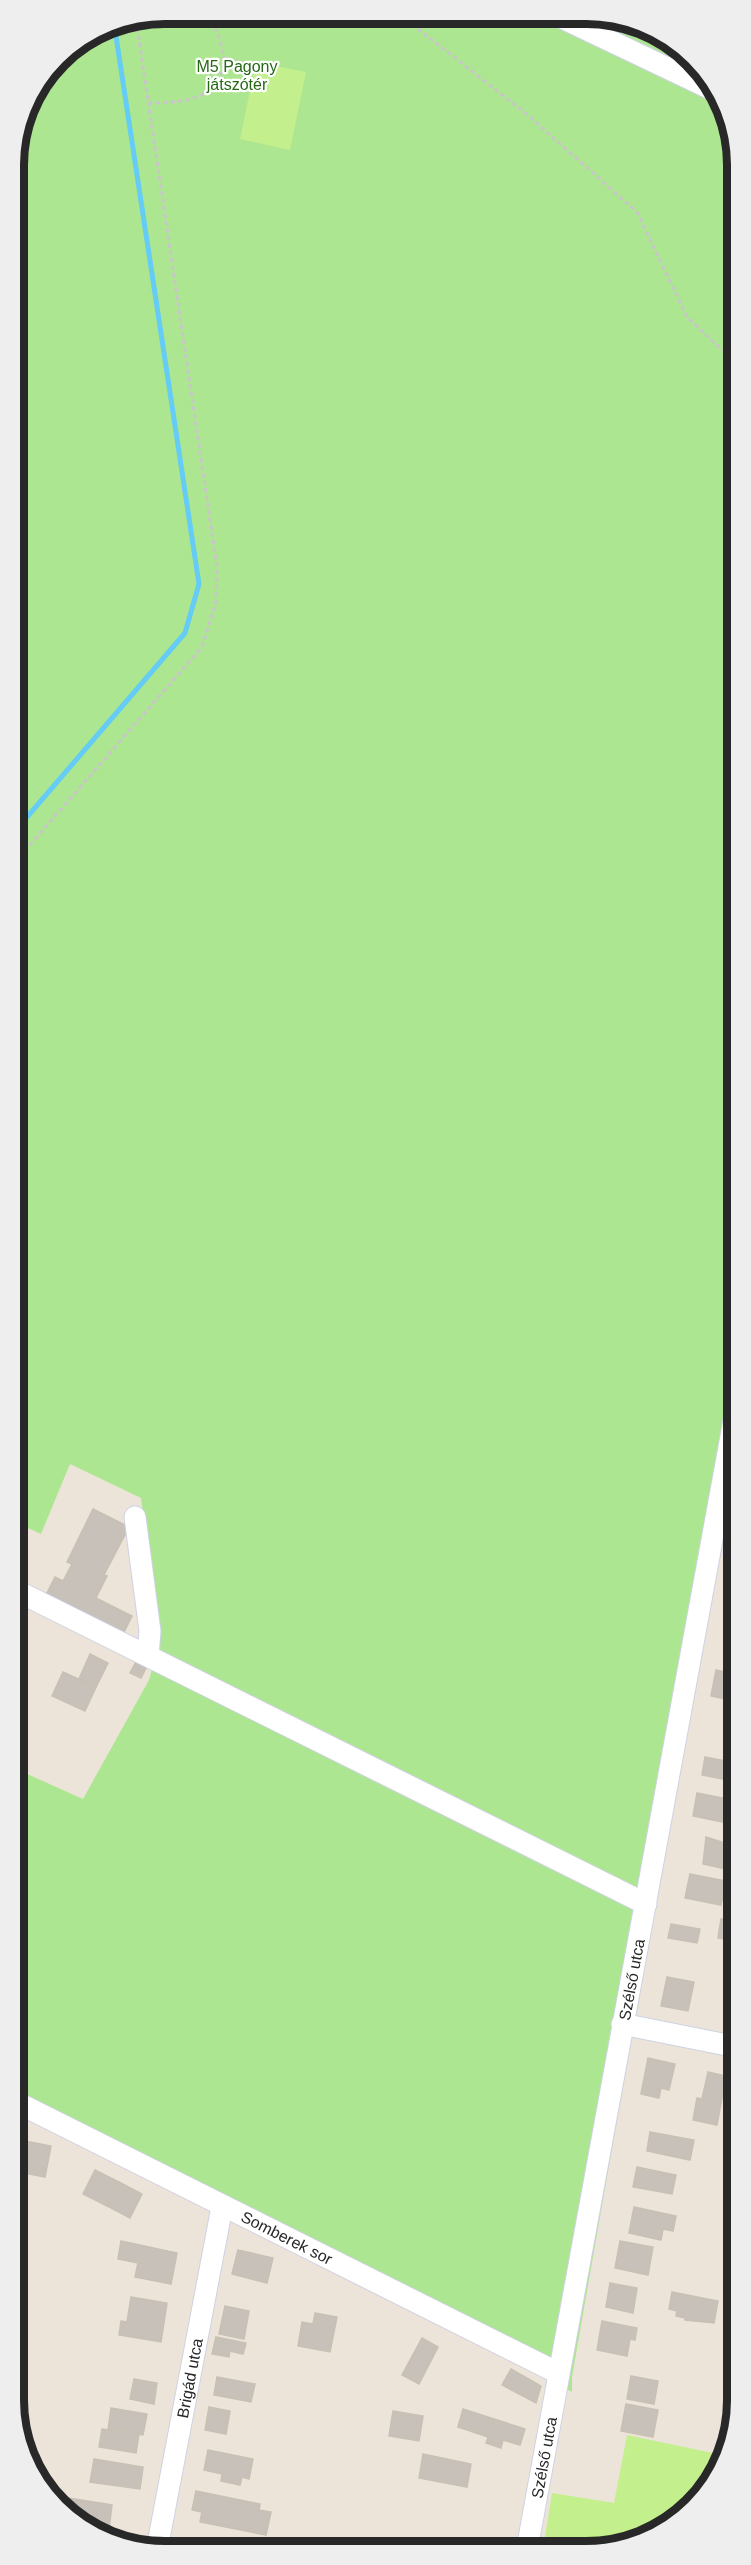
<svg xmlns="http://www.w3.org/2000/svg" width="751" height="2565" viewBox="0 0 751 2565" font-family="Helvetica,sans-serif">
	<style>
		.green { fill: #ade691 }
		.pitch { fill: #c3ef8c }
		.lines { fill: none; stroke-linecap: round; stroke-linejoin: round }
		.stream { stroke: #64ccf5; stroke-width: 5 }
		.building { fill: #c7c1b9; stroke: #c7c0b3; stroke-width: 1.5 }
		.minor-casing { stroke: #ced2e3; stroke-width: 23 }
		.path { stroke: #c7c7c7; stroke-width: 3; stroke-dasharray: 4.5 3; stroke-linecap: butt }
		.minor { stroke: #fff; stroke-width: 21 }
		.labels { text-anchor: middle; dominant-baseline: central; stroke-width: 4.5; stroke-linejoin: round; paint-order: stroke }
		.park-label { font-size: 16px; fill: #256915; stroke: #fff }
		.street-label { font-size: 16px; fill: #282828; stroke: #fff }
		.rim { fill: none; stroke: #282828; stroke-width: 8 }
	</style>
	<rect width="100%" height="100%" fill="#ece4d9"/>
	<polygon class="green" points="165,14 616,16 693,58 735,135 736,1439 572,2377 572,2392 378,2289 16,2114 16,1769 83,1799 149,1680 160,1642 141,1498 70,1464 41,1534 15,1522 14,155 29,98 58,58 107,25"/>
	<g class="pitch">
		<polygon points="256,62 306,72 290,150 240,139"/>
		<path d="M627,2435L727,2456C706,2502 666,2535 617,2548C598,2553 564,2549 543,2549L552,2493L614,2503Z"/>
	</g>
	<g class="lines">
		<polyline class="stream" points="15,831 185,633 199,584 114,23"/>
	</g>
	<g class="building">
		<polygon points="93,1509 129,1527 104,1575 107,1576 96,1598 132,1616 122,1636 45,1597 55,1577 63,1581 72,1564 67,1562"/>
		<polygon points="735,1558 736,1559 736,1586 730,1585"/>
		<polygon points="728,1636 736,1638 736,1659 724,1656"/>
		<polygon points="90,1654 108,1663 96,1687 79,1679"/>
		<polygon points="137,1660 147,1666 141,1678 130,1673"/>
		<polygon points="716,1670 735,1674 730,1700 711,1696"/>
		<polygon points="63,1672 96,1687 85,1711 52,1696"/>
		<polygon points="705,1757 736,1763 733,1781 702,1775"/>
		<polygon points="697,1793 728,1799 723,1822 693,1816"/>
		<polygon points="706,1837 731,1845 726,1869 703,1864"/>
		<polygon points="736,1847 737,1847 737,1871 726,1869 730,1851 735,1852"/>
		<polygon points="690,1874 726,1881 721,1905 685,1898"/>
		<polygon points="721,1919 737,1922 737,1941 718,1938"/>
		<polygon points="671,1924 700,1929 697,1943 668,1938"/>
		<polygon points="729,1940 737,1941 737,1947 728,1946"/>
		<polygon points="667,1977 694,1982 688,2011 661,2006"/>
		<polygon points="648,2058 675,2064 669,2090 661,2088 659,2098 641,2094"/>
		<polygon points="708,2072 726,2076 717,2125 693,2120 697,2098 702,2099"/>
		<polygon points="650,2132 694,2140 690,2160 647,2151"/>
		<polygon points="25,2141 51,2146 45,2177 19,2172"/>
		<polygon points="637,2167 676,2175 672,2194 633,2187"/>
		<polygon points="95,2170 119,2182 107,2206 83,2194"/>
		<polygon points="119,2182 142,2194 130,2218 107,2206"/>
		<polygon points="634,2207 676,2216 673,2231 663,2229 661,2240 629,2233"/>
		<polygon points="121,2241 177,2253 171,2284 135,2277 138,2263 118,2259"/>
		<polygon points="620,2241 653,2247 648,2275 615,2268"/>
		<polygon points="238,2250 273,2258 267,2283 232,2274"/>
		<polygon points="610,2283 637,2288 633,2313 606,2307"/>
		<polygon points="672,2292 718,2301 714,2323 685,2320 685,2318 676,2316 677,2311 669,2309"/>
		<polygon points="131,2297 167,2303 161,2342 119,2335 121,2321 127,2322"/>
		<polygon points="225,2306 249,2311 244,2339 219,2334"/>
		<polygon points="315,2313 337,2317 330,2352 298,2346 302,2322 313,2324"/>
		<polygon points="602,2321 637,2328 635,2340 630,2339 627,2356 597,2350"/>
		<polygon points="216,2337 246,2343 243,2354 230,2351 229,2357 212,2354"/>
		<polygon points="422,2338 438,2347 419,2384 402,2375"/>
		<polygon points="511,2369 541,2386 536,2403 502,2385"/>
		<polygon points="631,2376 658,2381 654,2404 627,2399"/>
		<polygon points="217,2377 255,2384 251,2402 214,2395"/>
		<polygon points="134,2379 157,2383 154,2404 130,2399"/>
		<polygon points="626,2404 658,2410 653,2437 621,2431"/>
		<polygon points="209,2407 230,2411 226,2434 205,2430"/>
		<polygon points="111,2408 147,2414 143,2435 108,2430"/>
		<polygon points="463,2409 494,2419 488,2437 458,2427"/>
		<polygon points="393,2411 423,2416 419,2441 389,2436"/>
		<polygon points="494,2419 525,2429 520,2445 503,2440 501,2448 486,2443"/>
		<polygon points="102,2429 139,2434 136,2453 99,2447"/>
		<polygon points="208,2450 253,2459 249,2479 242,2477 240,2485 221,2481 222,2474 204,2470"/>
		<polygon points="423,2454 471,2464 467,2487 419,2478"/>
		<polygon points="94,2459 143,2467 140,2489 90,2482"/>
		<polygon points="196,2491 260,2504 259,2510 271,2512 266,2535 200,2522 202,2512 192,2510"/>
		<polygon points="62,2497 112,2505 109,2529 94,2527 60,2508"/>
		<polygon points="189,2538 220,2545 219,2549 187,2549"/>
	</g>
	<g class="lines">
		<defs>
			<g id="minor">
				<polyline points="558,16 709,88"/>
				<polyline points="135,1517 150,1631 148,1656"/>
				<polyline points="15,1590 646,1904"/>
				<polyline points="622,2024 737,2047"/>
				<path id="s1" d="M16,2102L558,2373"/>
				<path id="s2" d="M157,2549L222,2207"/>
				<path id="s3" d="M527,2549L736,1409"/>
			</g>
		</defs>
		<use href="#minor" class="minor-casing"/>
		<g class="path">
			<polyline points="400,15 523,111 637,212 687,317 735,362"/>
			<polyline points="224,58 255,66"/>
			<path d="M148,103C180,103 222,101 224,59C224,52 214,24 212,14"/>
			<polyline points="15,862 202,647 216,602 217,567 136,19"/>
		</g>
		<use href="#minor" class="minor"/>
	</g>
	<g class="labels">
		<g class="park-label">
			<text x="237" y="66">M5 Pagony<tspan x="237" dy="18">játszótér</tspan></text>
		</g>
		<g class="street-label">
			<text stroke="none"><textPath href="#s3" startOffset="579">Szélső utca</textPath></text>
			<text stroke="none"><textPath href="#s1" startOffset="303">Somberek sor</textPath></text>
			<text stroke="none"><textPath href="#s2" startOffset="174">Brigád utca</textPath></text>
			<text stroke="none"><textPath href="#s3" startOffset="93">Szélső utca</textPath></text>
		</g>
	</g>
	<path d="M0 0H751V2565H0ZM165 24H586A141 141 0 0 1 727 165V2400A141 141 0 0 1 586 2541H165A141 141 0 0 1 24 2400V165A141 141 0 0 1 165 24Z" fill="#eee" fill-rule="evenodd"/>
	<path class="rim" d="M165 24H586A141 141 0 0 1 727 165V2400A141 141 0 0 1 586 2541H165A141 141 0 0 1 24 2400V165A141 141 0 0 1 165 24Z"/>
</svg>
